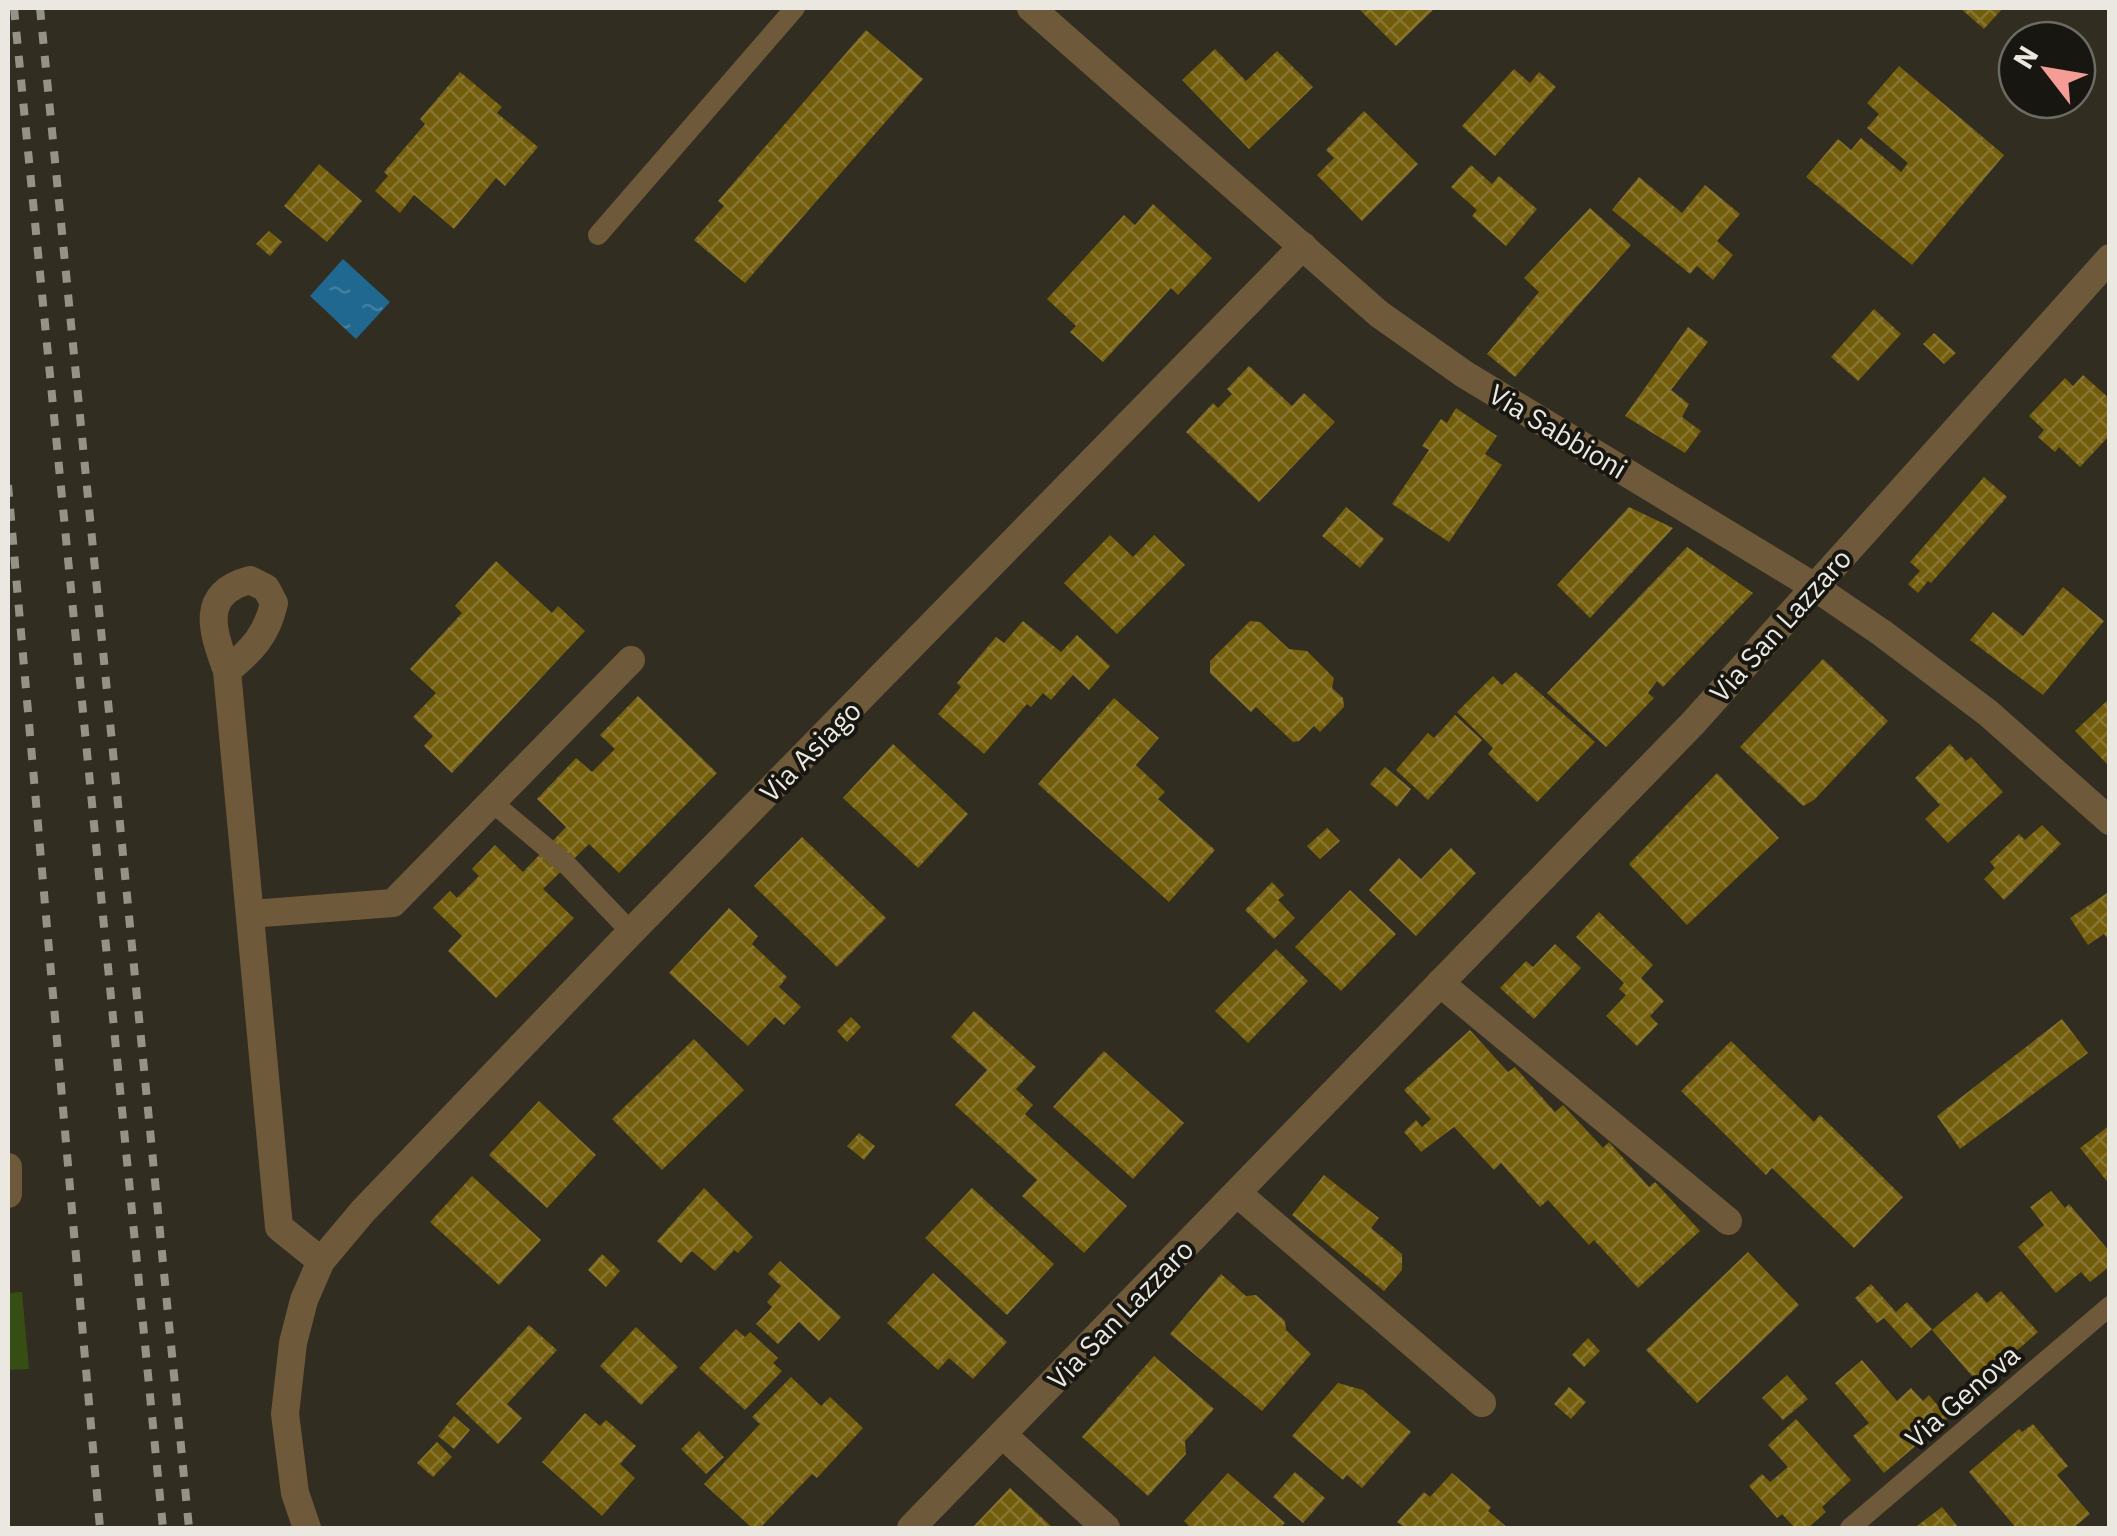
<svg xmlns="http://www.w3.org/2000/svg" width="2117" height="1536" viewBox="0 0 2117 1536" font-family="'IBM Plex Sans',sans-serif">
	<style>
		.green { fill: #364d13 }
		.water { fill: url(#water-ripples) }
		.building { fill: url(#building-cross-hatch) }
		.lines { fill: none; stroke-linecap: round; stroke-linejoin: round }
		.service { stroke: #6e5a3b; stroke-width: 20 }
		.minor { stroke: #6e5a3b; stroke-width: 28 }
		.rail { stroke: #959288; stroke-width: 8; stroke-dasharray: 12 12; stroke-linecap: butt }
		.labels { text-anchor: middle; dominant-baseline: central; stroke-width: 8; stroke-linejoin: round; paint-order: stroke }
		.street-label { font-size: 28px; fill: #eae8e0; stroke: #171610 }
	</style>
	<defs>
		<pattern id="water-ripples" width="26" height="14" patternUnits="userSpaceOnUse" patternTransform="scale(2.5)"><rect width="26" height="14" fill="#206890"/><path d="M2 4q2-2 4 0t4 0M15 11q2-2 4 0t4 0" fill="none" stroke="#417e9f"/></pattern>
		<pattern id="building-cross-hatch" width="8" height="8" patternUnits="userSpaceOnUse" patternTransform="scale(2.5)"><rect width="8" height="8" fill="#725d0d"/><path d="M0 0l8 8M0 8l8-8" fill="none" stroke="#867430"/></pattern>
	</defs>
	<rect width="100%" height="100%" fill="#312d21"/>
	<polygon class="green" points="22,1292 29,1369 8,1370 8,1293"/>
	<polygon class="water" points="343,259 390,302 356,339 310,296"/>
	<g class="building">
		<polygon points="1358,8 1435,8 1396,46"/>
		<polygon points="1960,8 2003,8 1984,29"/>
		<polygon points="866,30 923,79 745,283 694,240 724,206 718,201"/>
		<polygon points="1215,49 1246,81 1277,51 1313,87 1249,149 1182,80"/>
		<polygon points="1899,66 2004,155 1912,265 1806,177 1838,139 1851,150 1861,138 1901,172 1908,163 1867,128 1879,114 1867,103"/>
		<polygon points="1514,69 1530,83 1539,72 1556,87 1495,156 1462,126"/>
		<polygon points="460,72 502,107 497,113 538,147 505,186 496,178 454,229 414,195 400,213 375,191 388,176 384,172 425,124 420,119"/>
		<polygon points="1364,111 1418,164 1362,221 1317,175 1334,158 1326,150"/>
		<polygon points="319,164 362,201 327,242 284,206"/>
		<polygon points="1471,165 1492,184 1499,176 1537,209 1506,246 1472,216 1477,210 1451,187"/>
		<polygon points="1639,177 1682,213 1705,185 1740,214 1717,241 1733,255 1713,280 1697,266 1690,274 1612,210"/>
		<polygon points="1153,204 1212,258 1178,295 1171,288 1103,362 1070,332 1076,326 1047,299 1124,215 1135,225"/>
		<polygon points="1590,208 1631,245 1515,377 1487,354 1539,292 1524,278"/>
		<polygon points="269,231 282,242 270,256 256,244"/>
		<polygon points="1874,309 1901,334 1858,381 1831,357"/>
		<polygon points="1688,327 1708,342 1671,390 1689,404 1682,417 1701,431 1685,453 1625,416"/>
		<polygon points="1934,333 1956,353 1944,364 1923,344"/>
		<polygon points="1249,366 1292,406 1304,393 1335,422 1259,502 1186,432 1213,403 1218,408 1232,394 1227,389"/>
		<polygon points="2083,375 2110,399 2110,435 2080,467 2059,447 2055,452 2038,437 2044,430 2029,416 2065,378 2073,386"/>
		<polygon points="1456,408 1497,436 1485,454 1502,465 1449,542 1392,504 1429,450 1422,446 1441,419 1447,423"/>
		<polygon points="1984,477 2007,497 1931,583 1928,581 1918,593 1908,584 1920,571 1910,562"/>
		<polygon points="1346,507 1384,539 1360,568 1322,536"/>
		<polygon points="1629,507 1673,528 1590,618 1557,585"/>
		<polygon points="1110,535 1133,557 1154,535 1185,565 1117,634 1064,583"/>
		<polygon points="1687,547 1753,593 1663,687 1657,681 1648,693 1654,698 1606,747 1547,693"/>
		<polygon points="496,561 552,613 558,606 585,631 452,773 424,746 433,736 413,717 436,693 410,669 462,613 455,606"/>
		<polygon points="2063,587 2104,621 2043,695 1970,640 1993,612 2023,636"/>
		<polygon points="1023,621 1061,652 1077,635 1110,666 1089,690 1073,675 1051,700 1043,693 1031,707 1027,704 984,754 938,714 961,687 957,683 996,637 1004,643"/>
		<polygon points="1250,621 1260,622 1289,649 1307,651 1334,678 1332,688 1343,698 1344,707 1320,732 1314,726 1299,741 1293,742 1256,707 1251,712 1210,673 1210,661"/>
		<polygon points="1823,659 1888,721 1814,800 1803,806 1740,747"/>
		<polygon points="1516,672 1595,742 1537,802 1488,754 1493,748 1457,712 1493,676 1502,685"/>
		<polygon points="638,696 717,773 619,873 589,844 543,889 574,918 496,998 448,951 462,936 433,908 450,891 457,898 479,876 472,869 495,845 523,872 566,827 537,799 576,758 592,772 615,749 600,735"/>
		<polygon points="1114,698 1159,738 1136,765 1165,792 1158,799 1215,850 1169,902 1038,784"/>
		<polygon points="2110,698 2110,762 2107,764 2075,731"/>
		<polygon points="1455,715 1482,740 1428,800 1396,770 1428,733 1434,738"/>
		<polygon points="893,744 968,814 918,868 843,798"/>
		<polygon points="1950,744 1966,761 1971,757 2003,792 1948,843 1925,819 1940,805 1915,778"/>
		<polygon points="1385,767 1411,789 1397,807 1370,784"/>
		<polygon points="1717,773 1779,838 1687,925 1629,864"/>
		<polygon points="2042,825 2061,844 2004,900 1984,879 1995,868 1990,862 2019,834 2025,840"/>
		<polygon points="1327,828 1340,841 1320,859 1307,846"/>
		<polygon points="802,837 886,918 837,967 754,886"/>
		<polygon points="1451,848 1476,873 1416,936 1369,890 1399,858 1421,879"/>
		<polygon points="1272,882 1284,895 1278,900 1295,918 1274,939 1245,910"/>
		<polygon points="1350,890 1396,934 1341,991 1295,947"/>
		<polygon points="2110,891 2110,942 2104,934 2088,945 2070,918"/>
		<polygon points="729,908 758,936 752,944 787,977 779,987 801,1007 784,1025 775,1017 748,1046 669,973"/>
		<polygon points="1599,912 1653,965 1641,978 1664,1001 1650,1016 1658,1024 1637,1046 1606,1016 1626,995 1619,989 1624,983 1576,937"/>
		<polygon points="1555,944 1581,968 1534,1019 1500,988 1526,961 1533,967"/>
		<polygon points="1276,949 1308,981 1248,1043 1215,1011"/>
		<polygon points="974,1011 1036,1067 1016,1089 1033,1105 1025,1114 1127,1206 1084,1253 1022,1196 1037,1180 955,1105 987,1070 951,1037"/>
		<polygon points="851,1017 861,1027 847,1042 837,1031"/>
		<polygon points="2062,1019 2088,1053 1960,1149 1937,1116"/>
		<polygon points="1470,1030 1508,1072 1515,1067 1555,1112 1563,1105 1603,1148 1609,1142 1649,1187 1655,1182 1700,1231 1638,1288 1594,1240 1589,1245 1548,1200 1540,1207 1501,1163 1494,1170 1454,1127 1421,1152 1404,1132 1416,1120 1422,1127 1431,1119 1404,1090"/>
		<polygon points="694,1039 744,1090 662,1170 612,1119"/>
		<polygon points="1731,1041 1814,1122 1820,1115 1903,1197 1854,1248 1772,1168 1766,1175 1681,1091"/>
		<polygon points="1104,1051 1184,1123 1133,1179 1053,1107"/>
		<polygon points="539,1101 596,1155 547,1208 489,1155"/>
		<polygon points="2110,1125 2110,1185 2080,1148"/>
		<polygon points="859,1133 875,1146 864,1160 847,1146"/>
		<polygon points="1324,1175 1379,1218 1371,1228 1402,1254 1402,1270 1384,1291 1292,1215"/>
		<polygon points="472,1176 541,1240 499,1285 430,1222"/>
		<polygon points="704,1188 753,1237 738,1253 734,1250 715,1271 692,1251 681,1263 657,1241"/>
		<polygon points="972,1188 1054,1264 1007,1315 925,1238"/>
		<polygon points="2051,1191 2065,1208 2069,1204 2110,1252 2110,1266 2090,1282 2081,1272 2056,1293 2018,1247 2044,1225 2030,1207"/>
		<polygon points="1748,1252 1799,1305 1697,1403 1646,1350"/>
		<polygon points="602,1254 620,1271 606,1287 588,1270"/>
		<polygon points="780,1261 841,1317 819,1341 799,1322 778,1344 756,1324 772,1307 767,1302 781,1286 768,1274"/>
		<polygon points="933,1273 1007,1342 973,1379 949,1358 938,1370 887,1323"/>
		<polygon points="1221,1274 1246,1296 1256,1295 1285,1321 1286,1330 1311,1354 1262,1411 1170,1334"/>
		<polygon points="1871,1284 1896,1312 1907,1302 1932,1329 1911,1348 1884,1318 1877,1323 1855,1298"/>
		<polygon points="2001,1291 2038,1332 1979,1384 1932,1330 1977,1292 1987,1303"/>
		<polygon points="529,1325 557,1350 507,1404 522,1418 498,1444 456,1404"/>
		<polygon points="636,1327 678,1367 641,1405 600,1366"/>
		<polygon points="736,1329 745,1337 750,1332 778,1358 773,1363 782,1371 745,1410 699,1368"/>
		<polygon points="1588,1338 1600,1351 1584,1367 1572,1355"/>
		<polygon points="1154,1356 1214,1409 1185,1441 1186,1454 1148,1496 1082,1437"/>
		<polygon points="1862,1360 1897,1401 1911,1388 1923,1401 1929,1395 1948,1418 1884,1473 1853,1436 1869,1423 1835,1383"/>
		<polygon points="1787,1375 1808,1399 1783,1420 1762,1398"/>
		<polygon points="791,1377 821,1406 830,1397 863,1428 817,1478 812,1474 760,1528 752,1528 704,1484 760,1424 752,1417"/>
		<polygon points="1338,1383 1363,1390 1411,1432 1362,1488 1347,1475 1343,1480 1292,1436"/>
		<polygon points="1569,1387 1586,1402 1571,1419 1554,1404"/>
		<polygon points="585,1413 600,1426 606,1420 636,1446 620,1464 635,1478 602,1516 542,1462"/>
		<polygon points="454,1416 470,1430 454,1449 438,1436"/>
		<polygon points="1796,1419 1851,1480 1822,1507 1826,1512 1808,1528 1795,1528 1782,1514 1777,1518 1749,1486 1762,1474 1770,1482 1788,1467 1768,1445"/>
		<polygon points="2033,1424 2068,1466 2057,1475 2090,1514 2073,1528 2016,1528 1969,1472 2019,1429 2022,1432"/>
		<polygon points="699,1431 724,1457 706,1474 681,1449"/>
		<polygon points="437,1442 452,1457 433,1477 417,1463"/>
		<polygon points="1295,1472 1325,1498 1303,1523 1273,1497"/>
		<polygon points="1228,1473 1285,1523 1280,1528 1191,1528 1184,1521"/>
		<polygon points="1452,1473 1491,1507 1488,1511 1508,1528 1405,1528 1397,1522 1424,1492 1430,1497"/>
		<polygon points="1010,1488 1053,1528 972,1528"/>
		<polygon points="1942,1507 1959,1528 1914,1528"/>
	</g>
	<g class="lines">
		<g class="service">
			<polyline points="598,235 795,8"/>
			<polyline points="492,802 568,866 631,932"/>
			<polyline points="1850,1528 2110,1306"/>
		</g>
		<g class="minor">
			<polyline points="1031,8 1379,314 1464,374 1813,586 1882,633 1988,713 2110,821"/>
			<path d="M227,671C252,650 267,635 274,603L266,588L250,580C198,594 213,632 227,671L279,1227L321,1261"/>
			<polyline points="251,914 393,903 631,660"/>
			<polyline points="1440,983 1728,1221"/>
			<polyline points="8,1167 8,1194"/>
			<polyline points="1237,1193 1482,1403"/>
			<polyline points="1003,1435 1106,1528"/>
			<polyline points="307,1528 295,1493 285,1414 293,1343 304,1300 321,1261 363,1211 631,932 1303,246"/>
			<polyline points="911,1528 1694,722 2110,258"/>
		</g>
		<g class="rail">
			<polyline points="14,8 163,1528"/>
			<polyline points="40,8 189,1528"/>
			<polyline points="8,485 100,1528"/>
		</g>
	</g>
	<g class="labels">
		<g class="street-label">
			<text transform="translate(1558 431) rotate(31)">Via Sabbioni</text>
			<text transform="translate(1780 625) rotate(-48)">Via San Lazzaro</text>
			<text transform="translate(810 751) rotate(-45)">Via Asiago</text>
			<text transform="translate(1120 1314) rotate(-46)">Via San Lazzaro</text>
			<text transform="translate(1962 1396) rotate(-41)">Via Genova</text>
		</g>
	</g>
	<rect width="2117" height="1536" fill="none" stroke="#eae8e0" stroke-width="20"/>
	<g transform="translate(2047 70) rotate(301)"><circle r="48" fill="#171610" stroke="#6b6a63" stroke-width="2.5"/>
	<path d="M0-8L18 38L0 25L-18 38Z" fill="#f59c96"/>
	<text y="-15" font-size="28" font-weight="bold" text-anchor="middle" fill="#eae8e0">N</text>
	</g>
</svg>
